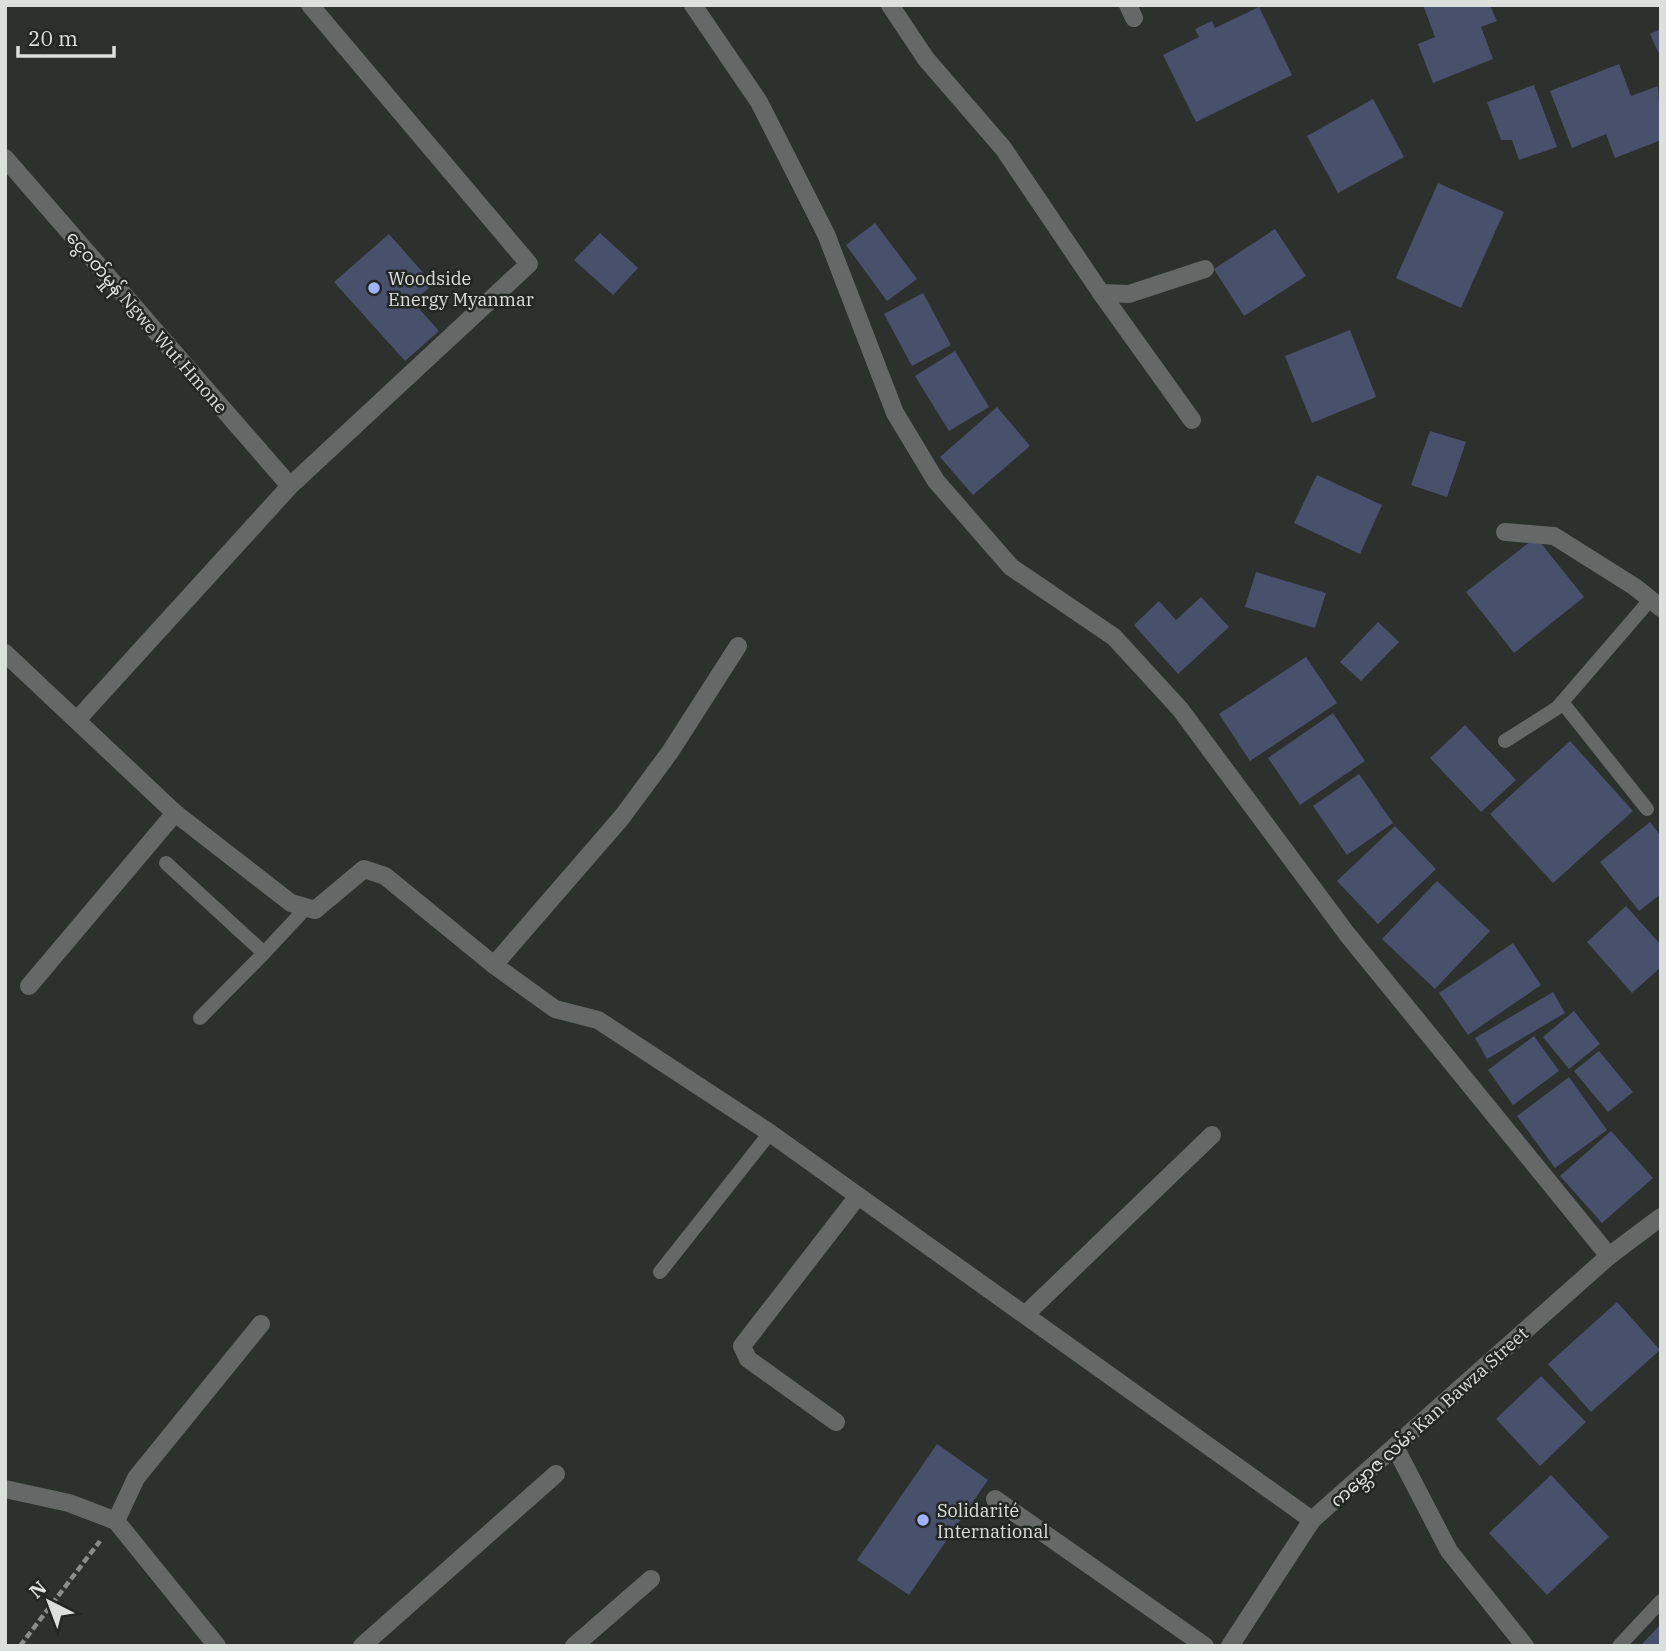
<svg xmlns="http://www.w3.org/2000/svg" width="1666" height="1651" viewBox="0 0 1666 1651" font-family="'IBM Plex Serif','Noto Sans Myanmar',serif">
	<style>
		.building { fill: #48506c }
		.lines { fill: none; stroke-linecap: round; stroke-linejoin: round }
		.path { stroke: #898d8a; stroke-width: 4.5; stroke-dasharray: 7 3.5; stroke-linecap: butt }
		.service { stroke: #656866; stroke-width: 14 }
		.minor { stroke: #656866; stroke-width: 18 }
		.poi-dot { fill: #9fb3fd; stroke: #222723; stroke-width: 2.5 }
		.labels { text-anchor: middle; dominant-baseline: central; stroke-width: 5; stroke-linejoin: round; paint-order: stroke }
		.poi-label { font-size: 18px; fill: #dce0dd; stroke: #222723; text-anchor: start }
		.street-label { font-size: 18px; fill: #dce0dd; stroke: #222723 }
	</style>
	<rect width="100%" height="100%" fill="#2c312d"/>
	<g class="building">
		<polygon points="1423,5 1490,5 1497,21 1481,27 1493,59 1433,83 1418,44 1435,37"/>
		<polygon points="1259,7 1292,75 1196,122 1163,55 1199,37 1195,29 1212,21 1215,28"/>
		<polygon points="1661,29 1661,58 1650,34"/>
		<polygon points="1619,64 1631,96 1658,86 1661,140 1615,158 1606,134 1572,148 1550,91"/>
		<polygon points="1534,85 1557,147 1519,160 1512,140 1501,140 1487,102"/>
		<polygon points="1373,99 1404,157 1338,193 1307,136"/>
		<polygon points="1438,183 1504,212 1461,308 1396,278"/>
		<polygon points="875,223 917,279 887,301 846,245"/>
		<polygon points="1275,229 1306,276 1244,316 1214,269"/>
		<polygon points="600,233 638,268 613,295 574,260"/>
		<polygon points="389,234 433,284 413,302 439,331 405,361 334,282"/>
		<polygon points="923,293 951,345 912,366 884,314"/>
		<polygon points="1350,330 1376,397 1312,423 1285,356"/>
		<polygon points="955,351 989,407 949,431 915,376"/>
		<polygon points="997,407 1030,446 973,495 940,457"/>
		<polygon points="1430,431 1466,442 1447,497 1411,485"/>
		<polygon points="1317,475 1382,505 1360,554 1294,523"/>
		<polygon points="1536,537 1584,597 1514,653 1466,592"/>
		<polygon points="1256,572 1326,593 1315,628 1245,607"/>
		<polygon points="1201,597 1229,627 1178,674 1134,625 1159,601 1176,620"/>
		<polygon points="1378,622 1399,642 1361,681 1340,662"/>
		<polygon points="1306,657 1337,703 1250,761 1219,714"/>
		<polygon points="1333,713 1365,761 1300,805 1268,758"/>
		<polygon points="1465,725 1516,780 1481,812 1430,758"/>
		<polygon points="1570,741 1633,811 1553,883 1490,814"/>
		<polygon points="1359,774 1393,823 1347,855 1313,806"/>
		<polygon points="1650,822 1661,836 1661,894 1639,911 1600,862"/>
		<polygon points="1395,826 1436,869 1378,924 1337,881"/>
		<polygon points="1437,881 1490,931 1435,989 1382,939"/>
		<polygon points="1626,906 1661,945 1661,967 1632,993 1587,942"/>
		<polygon points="1513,943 1541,985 1468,1035 1439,993"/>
		<polygon points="1553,992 1565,1013 1487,1059 1475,1038"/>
		<polygon points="1574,1011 1600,1044 1569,1069 1543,1037"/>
		<polygon points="1534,1036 1559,1071 1513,1105 1488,1070"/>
		<polygon points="1599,1051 1633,1092 1608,1112 1574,1071"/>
		<polygon points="1569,1077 1607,1130 1555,1168 1517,1116"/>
		<polygon points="1611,1131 1653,1178 1602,1223 1560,1176"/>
		<polygon points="1617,1302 1660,1350 1591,1412 1548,1364"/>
		<polygon points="1541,1376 1586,1422 1540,1466 1496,1419"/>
		<polygon points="937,1444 988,1480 909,1595 857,1560"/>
		<polygon points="1551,1475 1609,1537 1547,1595 1489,1533"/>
		<polygon points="1661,1624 1661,1646 1640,1646"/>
	</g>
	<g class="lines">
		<polyline class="path" points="20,1646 100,1541"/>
		<g class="service">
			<polyline points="1562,702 1647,809"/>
			<polyline points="1505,741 1557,708 1650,600"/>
			<polyline points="166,863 264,953 306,908"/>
			<polyline points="200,1018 264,953"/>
			<polyline points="660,1272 770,1133"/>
			<polyline points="1619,1646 1661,1601"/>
		</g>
		<g class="minor">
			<polyline points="693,5 759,102 826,234 895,413 936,481 1011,567 1114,637 1180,709 1347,934 1609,1256"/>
			<polyline points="890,5 926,59 1003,148 1101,293 1192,420"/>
			<polyline points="1128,5 1134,18"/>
			<polyline points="5,158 290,486"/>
			<polyline points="1101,293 1129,294 1205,269"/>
			<polyline points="1505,532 1554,536 1635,587 1661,608"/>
			<polyline points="5,653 175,813 291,903 315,910 364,869 385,876 494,965 555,1009 598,1020 770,1133 1312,1520"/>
			<polyline points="77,720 290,486 529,264 310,5"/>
			<polyline points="494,965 622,817 670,752 738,646"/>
			<polyline points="29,986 175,813"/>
			<polyline points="1026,1314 1212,1135"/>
			<polyline points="836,1422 748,1359 742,1346 858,1196"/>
			<polyline points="1395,1447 1449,1551 1525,1646"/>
			<polyline points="5,1489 69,1503 116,1521 217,1646"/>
			<polyline points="995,1499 1205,1646"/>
			<polyline points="116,1521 136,1478 261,1324"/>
			<polyline points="362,1646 556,1474"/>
			<polyline points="574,1646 651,1579"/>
			<polyline points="1230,1646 1312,1520 1609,1256 1661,1217"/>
		</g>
	</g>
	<g class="poi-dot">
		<circle cx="374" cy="288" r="7"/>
		<circle cx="923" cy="1520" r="7"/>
	</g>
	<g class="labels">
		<g class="poi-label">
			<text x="388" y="278">Woodside<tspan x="388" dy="21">Energy Myanmar</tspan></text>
			<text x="937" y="1510">Solidarité<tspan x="937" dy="21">International</tspan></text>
		</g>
		<g class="street-label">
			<text transform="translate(147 322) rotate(49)">ငွေဝတ်မှုန် Ngwe Wut Hmone</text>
			<text transform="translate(1429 1417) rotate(-42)">ကမ္ဘောဇ လမ်း Kan Bawza Street</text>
		</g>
	</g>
	<rect width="1666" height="1651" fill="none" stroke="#dce0dd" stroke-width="14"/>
	<g transform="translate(49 1602) rotate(318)" stroke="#222723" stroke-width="5" paint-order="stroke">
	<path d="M0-5L12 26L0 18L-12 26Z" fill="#dce0dd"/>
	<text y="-10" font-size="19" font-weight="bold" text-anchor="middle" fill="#dce0dd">N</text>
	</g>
	<path d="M18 46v10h96v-10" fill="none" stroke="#dce0dd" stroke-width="3.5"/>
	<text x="28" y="46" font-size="21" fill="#dce0dd" stroke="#222723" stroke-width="5" paint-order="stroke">20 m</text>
</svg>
